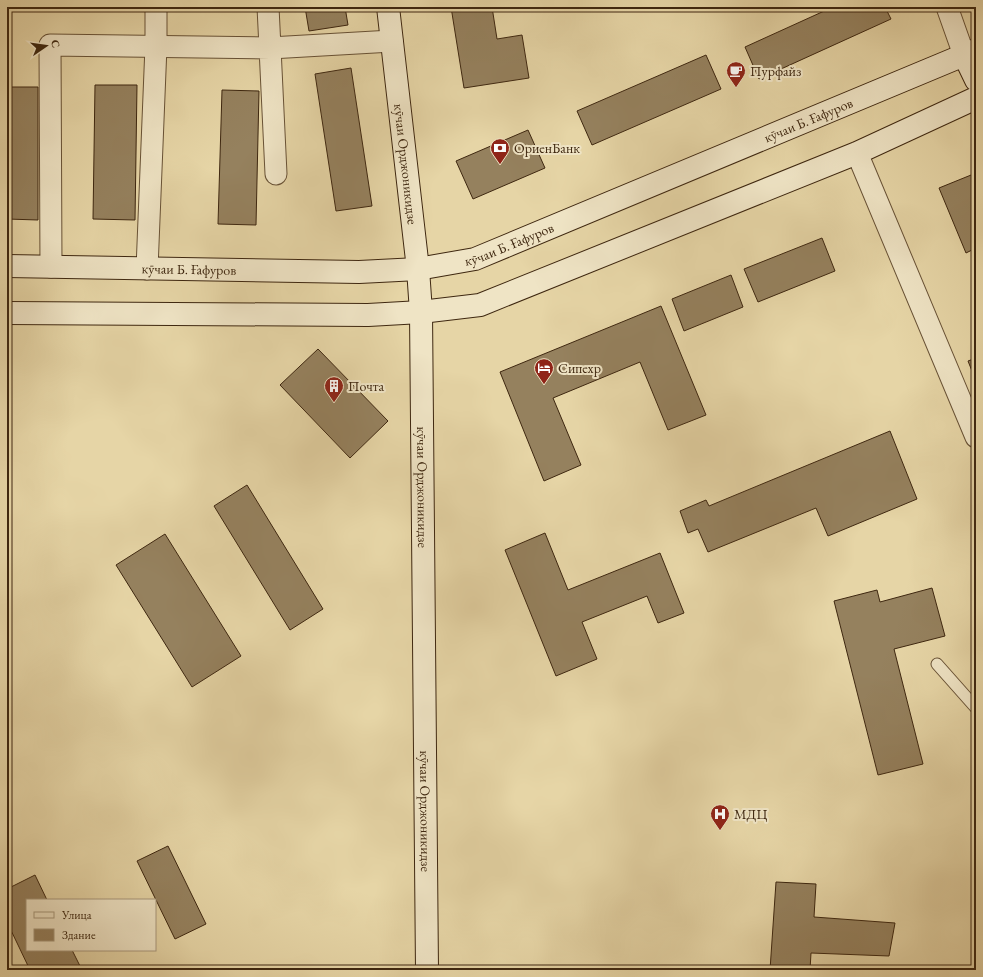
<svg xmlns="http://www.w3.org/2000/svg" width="983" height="977" viewBox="0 0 983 977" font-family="'EB Garamond',serif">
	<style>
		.building { fill: #95815e; stroke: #3e2710 }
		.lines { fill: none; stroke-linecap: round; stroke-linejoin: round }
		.lane-casing { stroke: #685236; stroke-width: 13 }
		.street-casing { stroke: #685236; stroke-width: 23 }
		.secondary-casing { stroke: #3e2710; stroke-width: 24 }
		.lane { stroke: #efe4c5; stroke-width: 11 }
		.street { stroke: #efe4c5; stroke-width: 21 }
		.secondary { stroke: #efe4c5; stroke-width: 22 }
		.labels { text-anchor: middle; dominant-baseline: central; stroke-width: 4; stroke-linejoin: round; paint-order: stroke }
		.poi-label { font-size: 14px; fill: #3e2710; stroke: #efe4c5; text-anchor: start }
		.street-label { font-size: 14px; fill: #3e2710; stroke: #efe4c5 }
	</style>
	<rect width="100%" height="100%" fill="#e6d5a6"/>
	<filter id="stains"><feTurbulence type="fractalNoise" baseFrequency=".005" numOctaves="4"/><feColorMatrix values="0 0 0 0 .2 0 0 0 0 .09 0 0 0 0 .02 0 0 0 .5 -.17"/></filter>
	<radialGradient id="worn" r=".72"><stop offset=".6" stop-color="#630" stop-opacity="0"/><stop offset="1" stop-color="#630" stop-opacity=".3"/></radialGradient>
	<g class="building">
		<polygon points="305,7 345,7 348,25 309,31"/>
		<polygon points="451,7 492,7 497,39 522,35 529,78 464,88"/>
		<polygon points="833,7 885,7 891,19 759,79 745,47"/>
		<polygon points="706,55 721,89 592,145 577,111"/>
		<polygon points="351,68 372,206 336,211 315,74"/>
		<polygon points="95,85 137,85 135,220 93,219"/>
		<polygon points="7,87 38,87 38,220 7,219"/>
		<polygon points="222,90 259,91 256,225 218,224"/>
		<polygon points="528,130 545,168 473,199 456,161"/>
		<polygon points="976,173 976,248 966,253 939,188"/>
		<polygon points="822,238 835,271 758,302 744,269"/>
		<polygon points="731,275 743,307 684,331 672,299"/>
		<polygon points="661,306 706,415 668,430 640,362 553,398 581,465 544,481 500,372"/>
		<polygon points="318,349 388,421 350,458 280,385"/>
		<polygon points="976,358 976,381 968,361"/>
		<polygon points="890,431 917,499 828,536 816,508 708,552 698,529 688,533 680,511 706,500 709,506"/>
		<polygon points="247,485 323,609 290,630 214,506"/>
		<polygon points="545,533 568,590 660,553 684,613 658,623 647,596 582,622 597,659 556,676 505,550"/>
		<polygon points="165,534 241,656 192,687 116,565"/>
		<polygon points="932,588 945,636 894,649 923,764 878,775 834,601 877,590 880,602"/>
		<polygon points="168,846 206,924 175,939 137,861"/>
		<polygon points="35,875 47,900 27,900 27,950 72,950 82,970 30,970 7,922 7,889"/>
		<polygon points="776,882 816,884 814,917 895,923 889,956 811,953 810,970 770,970"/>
	</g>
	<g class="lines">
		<defs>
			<polyline id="lane" points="937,664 976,708"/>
			<g id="street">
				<polyline points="268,7 270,48 392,41"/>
				<polyline points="947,7 964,55"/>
				<polyline points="857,153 976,437"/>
				<polyline points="51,267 50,45 270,48 276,174"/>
				<polyline points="147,269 156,46 156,7"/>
			</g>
			<g id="secondary">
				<path id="s1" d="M388,7L418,269L421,312L427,970"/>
				<polyline points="964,55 976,80"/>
				<path id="s2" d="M7,266L359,272L418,269L475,259L976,50"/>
				<polyline points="7,313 368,315 421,312 480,305 857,153 976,98"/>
			</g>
		</defs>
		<use href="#lane" class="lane-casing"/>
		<use href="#street" class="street-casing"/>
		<use href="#secondary" class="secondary-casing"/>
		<use href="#lane" class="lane"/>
		<use href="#street" class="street"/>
		<use href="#secondary" class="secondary"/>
	</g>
	<defs>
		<symbol id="cafe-pin" viewBox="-11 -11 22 30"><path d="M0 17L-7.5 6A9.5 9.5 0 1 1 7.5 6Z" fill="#8f2418" stroke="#efe4c5"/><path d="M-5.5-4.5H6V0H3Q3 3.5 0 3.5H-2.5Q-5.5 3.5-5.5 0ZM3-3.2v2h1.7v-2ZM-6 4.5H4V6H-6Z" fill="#fff"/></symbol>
		<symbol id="bank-pin" viewBox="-11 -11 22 30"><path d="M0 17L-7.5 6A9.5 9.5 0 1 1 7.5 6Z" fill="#8f2418" stroke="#efe4c5"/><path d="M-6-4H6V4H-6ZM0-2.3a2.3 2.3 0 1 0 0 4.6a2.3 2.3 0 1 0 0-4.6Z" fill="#fff"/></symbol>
		<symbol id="hotel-pin" viewBox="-11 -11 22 30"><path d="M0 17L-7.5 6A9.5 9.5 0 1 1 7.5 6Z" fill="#8f2418" stroke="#efe4c5"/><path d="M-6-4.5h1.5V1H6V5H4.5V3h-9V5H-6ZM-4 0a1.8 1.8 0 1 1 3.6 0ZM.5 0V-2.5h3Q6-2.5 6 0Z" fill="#fff"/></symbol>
		<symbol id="building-pin" viewBox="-11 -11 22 30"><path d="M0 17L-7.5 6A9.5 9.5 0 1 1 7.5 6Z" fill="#8f2418" stroke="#efe4c5"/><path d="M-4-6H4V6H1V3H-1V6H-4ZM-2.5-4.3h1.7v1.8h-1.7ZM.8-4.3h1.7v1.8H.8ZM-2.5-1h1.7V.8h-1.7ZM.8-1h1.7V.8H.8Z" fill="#fff"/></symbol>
		<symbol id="hospital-pin" viewBox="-11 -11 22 30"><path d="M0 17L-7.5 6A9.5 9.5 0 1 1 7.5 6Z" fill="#8f2418" stroke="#efe4c5"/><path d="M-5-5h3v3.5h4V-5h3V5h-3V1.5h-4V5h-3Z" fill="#fff"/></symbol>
	</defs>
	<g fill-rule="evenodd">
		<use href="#cafe-pin" x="725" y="60" width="22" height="30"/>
		<use href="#bank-pin" x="489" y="137" width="22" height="30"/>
		<use href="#hotel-pin" x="533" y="357" width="22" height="30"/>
		<use href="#building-pin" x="323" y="375" width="22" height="30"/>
		<use href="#hospital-pin" x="709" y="803" width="22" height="30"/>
	</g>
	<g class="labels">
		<g class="poi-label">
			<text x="750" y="71">Пурфайз</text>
			<text x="514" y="148">ОриенБанк</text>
			<text x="558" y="368">Сипехр</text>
			<text x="348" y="386">Почта</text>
			<text x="734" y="814">МДЦ</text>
		</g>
		<g class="street-label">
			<text stroke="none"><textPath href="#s2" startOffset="830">кӯчаи Б. Ғафуров</textPath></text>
			<text stroke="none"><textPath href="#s1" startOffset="158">кӯчаи Орджоникидзе</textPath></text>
			<text stroke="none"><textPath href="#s2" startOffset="506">кӯчаи Б. Ғафуров</textPath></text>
			<text stroke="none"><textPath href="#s2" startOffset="182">кӯчаи Б. Ғафуров</textPath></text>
			<text stroke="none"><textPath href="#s1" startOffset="482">кӯчаи Орджоникидзе</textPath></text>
			<text stroke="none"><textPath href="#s1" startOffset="806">кӯчаи Орджоникидзе</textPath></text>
		</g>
	</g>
	<rect width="983" height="977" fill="none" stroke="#e6d5a6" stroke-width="24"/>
	<rect x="8" y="8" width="967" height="961" fill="none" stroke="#3e2710" stroke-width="2"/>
	<rect x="12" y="12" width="959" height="953" fill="none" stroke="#3e2710"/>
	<rect x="26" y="899" width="130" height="52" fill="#efe4c5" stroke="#a8987d"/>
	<rect x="34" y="912" width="20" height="6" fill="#efe4c5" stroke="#a8987d"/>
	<text x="62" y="919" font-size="12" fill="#3e2710">Улица</text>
	<rect x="34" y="929" width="20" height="12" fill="#95815e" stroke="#a8987d"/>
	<text x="62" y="939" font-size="12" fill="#3e2710">Здание</text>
	<g transform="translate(46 46) rotate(77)" stroke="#efe4c5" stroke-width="3" paint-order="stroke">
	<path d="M0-3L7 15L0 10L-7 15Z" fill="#3e2710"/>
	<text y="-6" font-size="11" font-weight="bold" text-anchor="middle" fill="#3e2710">С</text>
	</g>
	<rect width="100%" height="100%" filter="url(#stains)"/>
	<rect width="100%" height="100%" fill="url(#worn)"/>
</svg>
